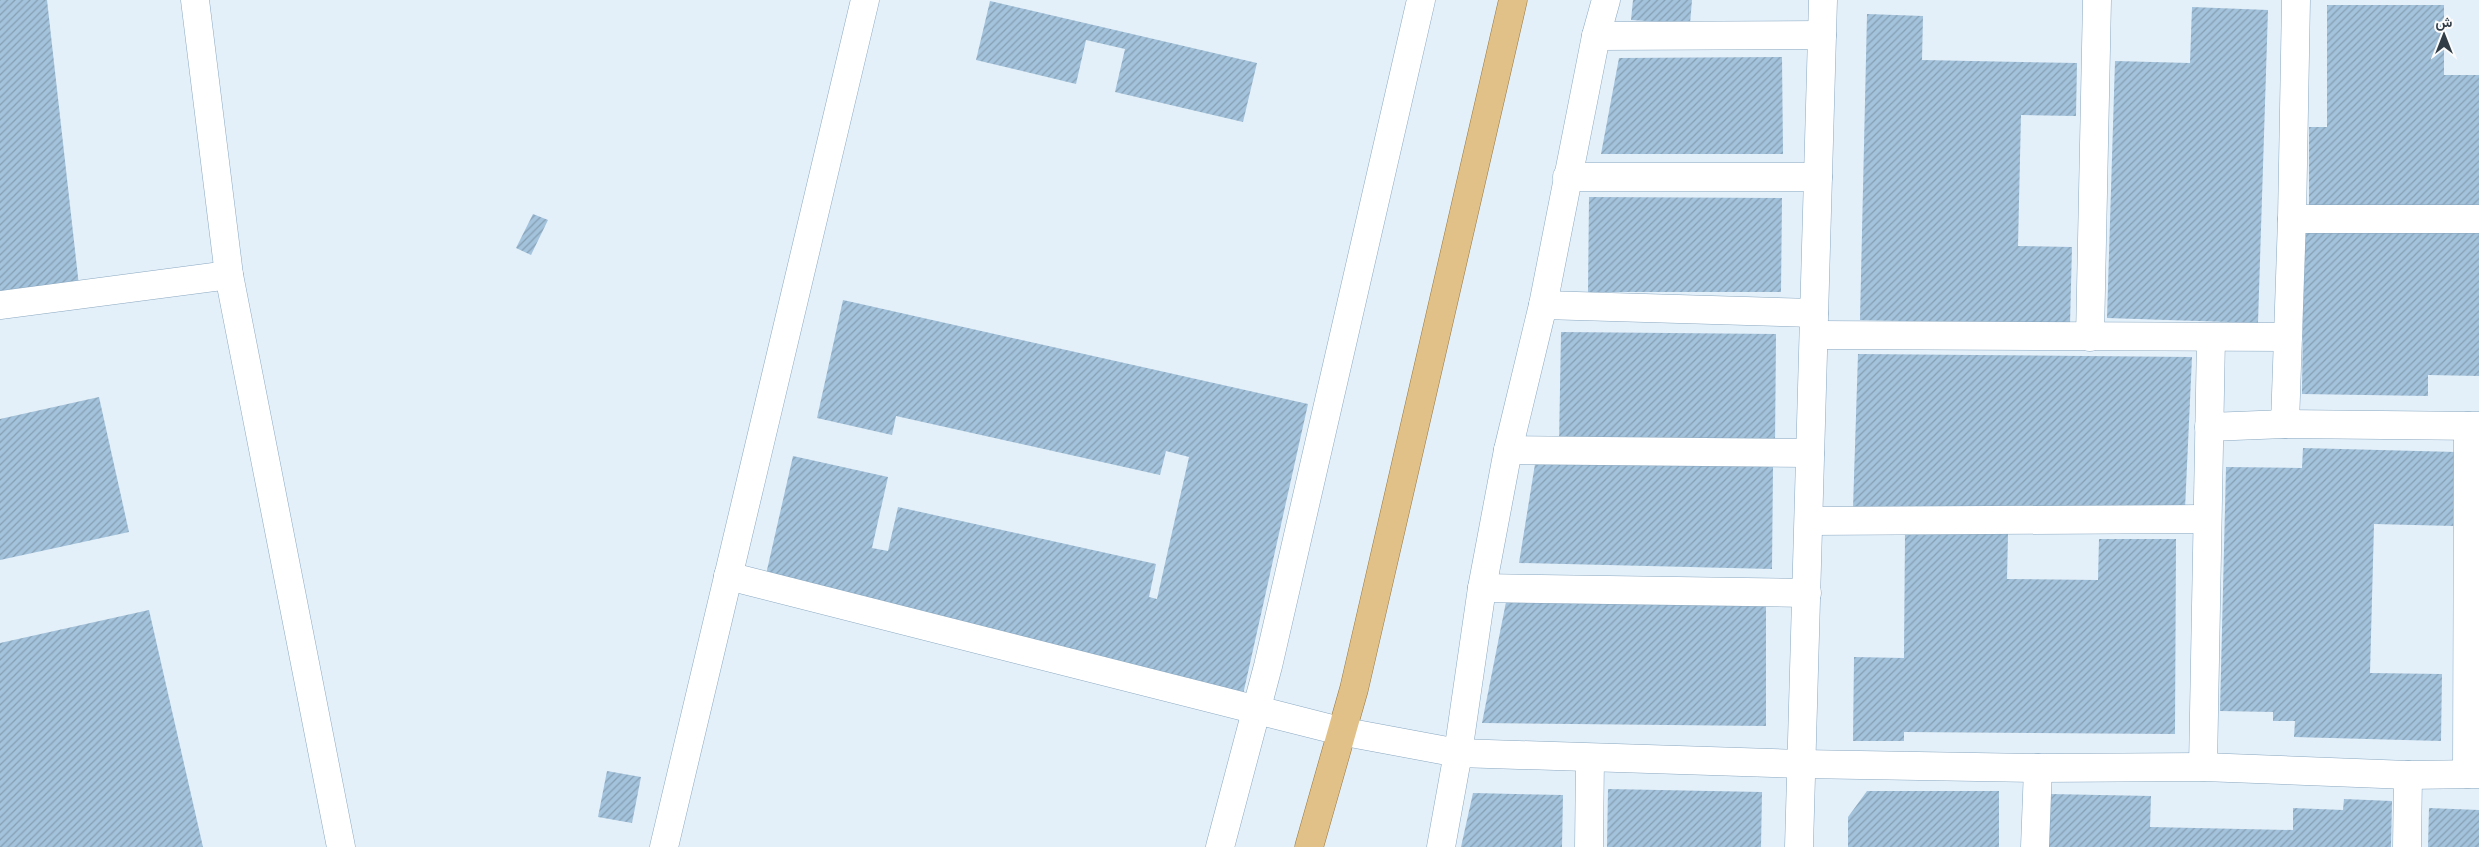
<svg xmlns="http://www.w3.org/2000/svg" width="2479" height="847" viewBox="0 0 2479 847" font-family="Ubuntu,Vazirmatn,sans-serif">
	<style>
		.building { fill: url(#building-hatch) }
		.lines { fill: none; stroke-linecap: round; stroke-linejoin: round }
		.street-casing { stroke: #8aa8c0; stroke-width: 29 }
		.primary-casing { stroke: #97773d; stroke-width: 29 }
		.street { stroke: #fff; stroke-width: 28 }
		.primary { stroke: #e2c188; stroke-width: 28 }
	</style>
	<defs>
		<pattern id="building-hatch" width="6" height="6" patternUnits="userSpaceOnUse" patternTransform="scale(1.25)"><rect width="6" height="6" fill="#a3c2db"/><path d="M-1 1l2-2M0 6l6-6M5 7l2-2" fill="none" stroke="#859fb3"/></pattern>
	</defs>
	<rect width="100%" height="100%" fill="#e3f0fa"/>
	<g class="building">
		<polygon points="0,0 47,0 79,286 0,295"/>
		<polygon points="1633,0 1692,0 1690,24 1631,20"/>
		<polygon points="990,1 1257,63 1243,122 1115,92 1125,49 1086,40 1076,84 976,60"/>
		<polygon points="2327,5 2444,5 2444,75 2479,75 2479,206 2309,206 2309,127 2327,127"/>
		<polygon points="2192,7 2268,10 2258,323 2107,318 2115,61 2190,63"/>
		<polygon points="1867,14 1923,16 1922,60 2077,63 2076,116 2021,115 2018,246 2072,247 2070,325 1860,320"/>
		<polygon points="1782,57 1783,154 1601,154 1619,58"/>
		<polygon points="1589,197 1782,198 1781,292 1588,292"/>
		<polygon points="533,214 548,220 531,255 516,248"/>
		<polygon points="2304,230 2479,233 2479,376 2428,375 2428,396 2302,394"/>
		<polygon points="843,300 1308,404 1242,699 762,592 793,456 888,477 872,548 888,551 898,507 1156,564 1149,597 1157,599 1189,457 1166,451 1160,475 896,416 892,435 817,418"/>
		<polygon points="1561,332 1776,334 1775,446 1559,444"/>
		<polygon points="1858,354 2192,357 2185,509 1853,508"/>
		<polygon points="99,397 129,532 0,560 0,419"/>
		<polygon points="2303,448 2456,452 2454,526 2374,524 2370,673 2442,674 2441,741 2294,737 2295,721 2273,721 2273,712 2220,711 2226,467 2302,468"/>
		<polygon points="1535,464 1773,466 1772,569 1519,563"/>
		<polygon points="1905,533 2008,534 2007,579 2098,580 2099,539 2176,539 2175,734 1904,732 1904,741 1853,741 1854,657 1904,658"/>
		<polygon points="1766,600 1766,726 1482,723 1506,602"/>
		<polygon points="149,610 203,847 0,847 0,643"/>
		<polygon points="607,771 641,777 632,823 598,817"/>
		<polygon points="1608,789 1762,792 1761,847 1607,847"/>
		<polygon points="1867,791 1999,791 1999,847 1848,847 1848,817"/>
		<polygon points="1473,793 1563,795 1562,847 1461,847"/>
		<polygon points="2049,794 2151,796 2150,827 2293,830 2293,808 2343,810 2344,799 2392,801 2391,847 2047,847"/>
		<polygon points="2429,808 2479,810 2479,847 2428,847"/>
	</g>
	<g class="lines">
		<defs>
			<g id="street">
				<polyline points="195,0 229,275 341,847"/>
				<polyline points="1596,36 1822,35"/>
				<polyline points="1567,177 1818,177"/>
				<polyline points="2292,219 2479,219"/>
				<polyline points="0,305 229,275"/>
				<polyline points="1543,305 1814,313"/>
				<polyline points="1814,335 2288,337"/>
				<polyline points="2090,337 2097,0"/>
				<polyline points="2285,424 2292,219 2296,0"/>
				<polyline points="2209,427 2285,424 2479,426"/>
				<polyline points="1508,450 1810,453"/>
				<polyline points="1809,521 2206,519"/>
				<polyline points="728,576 1340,731 1458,753 1802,764 2038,768 2203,767 2408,775 2479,774"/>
				<polyline points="1482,588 1807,593"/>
				<polyline points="2203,767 2211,338"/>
				<polyline points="2467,774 2468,426"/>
				<polyline points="664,847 865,0"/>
				<polyline points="1220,847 1268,666 1421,0"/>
				<polyline points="1441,847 1458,753 1482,588 1508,450 1543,305 1596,36 1606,0"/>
				<polyline points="1589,847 1590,758"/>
				<polyline points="1799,847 1823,0"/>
				<polyline points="2035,847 2038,768"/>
				<polyline points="2407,847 2408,775"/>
			</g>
			<polyline id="primary" points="1309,847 1354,689 1513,0"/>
		</defs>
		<use href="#street" class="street-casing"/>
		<use href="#primary" class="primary-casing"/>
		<use href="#street" class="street"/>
		<use href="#primary" class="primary"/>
	</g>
	<g transform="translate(2444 35)" stroke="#fbfbfb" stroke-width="4" paint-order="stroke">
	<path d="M0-4L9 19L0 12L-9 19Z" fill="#303c46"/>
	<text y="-8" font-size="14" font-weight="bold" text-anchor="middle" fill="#303c46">ش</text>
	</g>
</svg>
